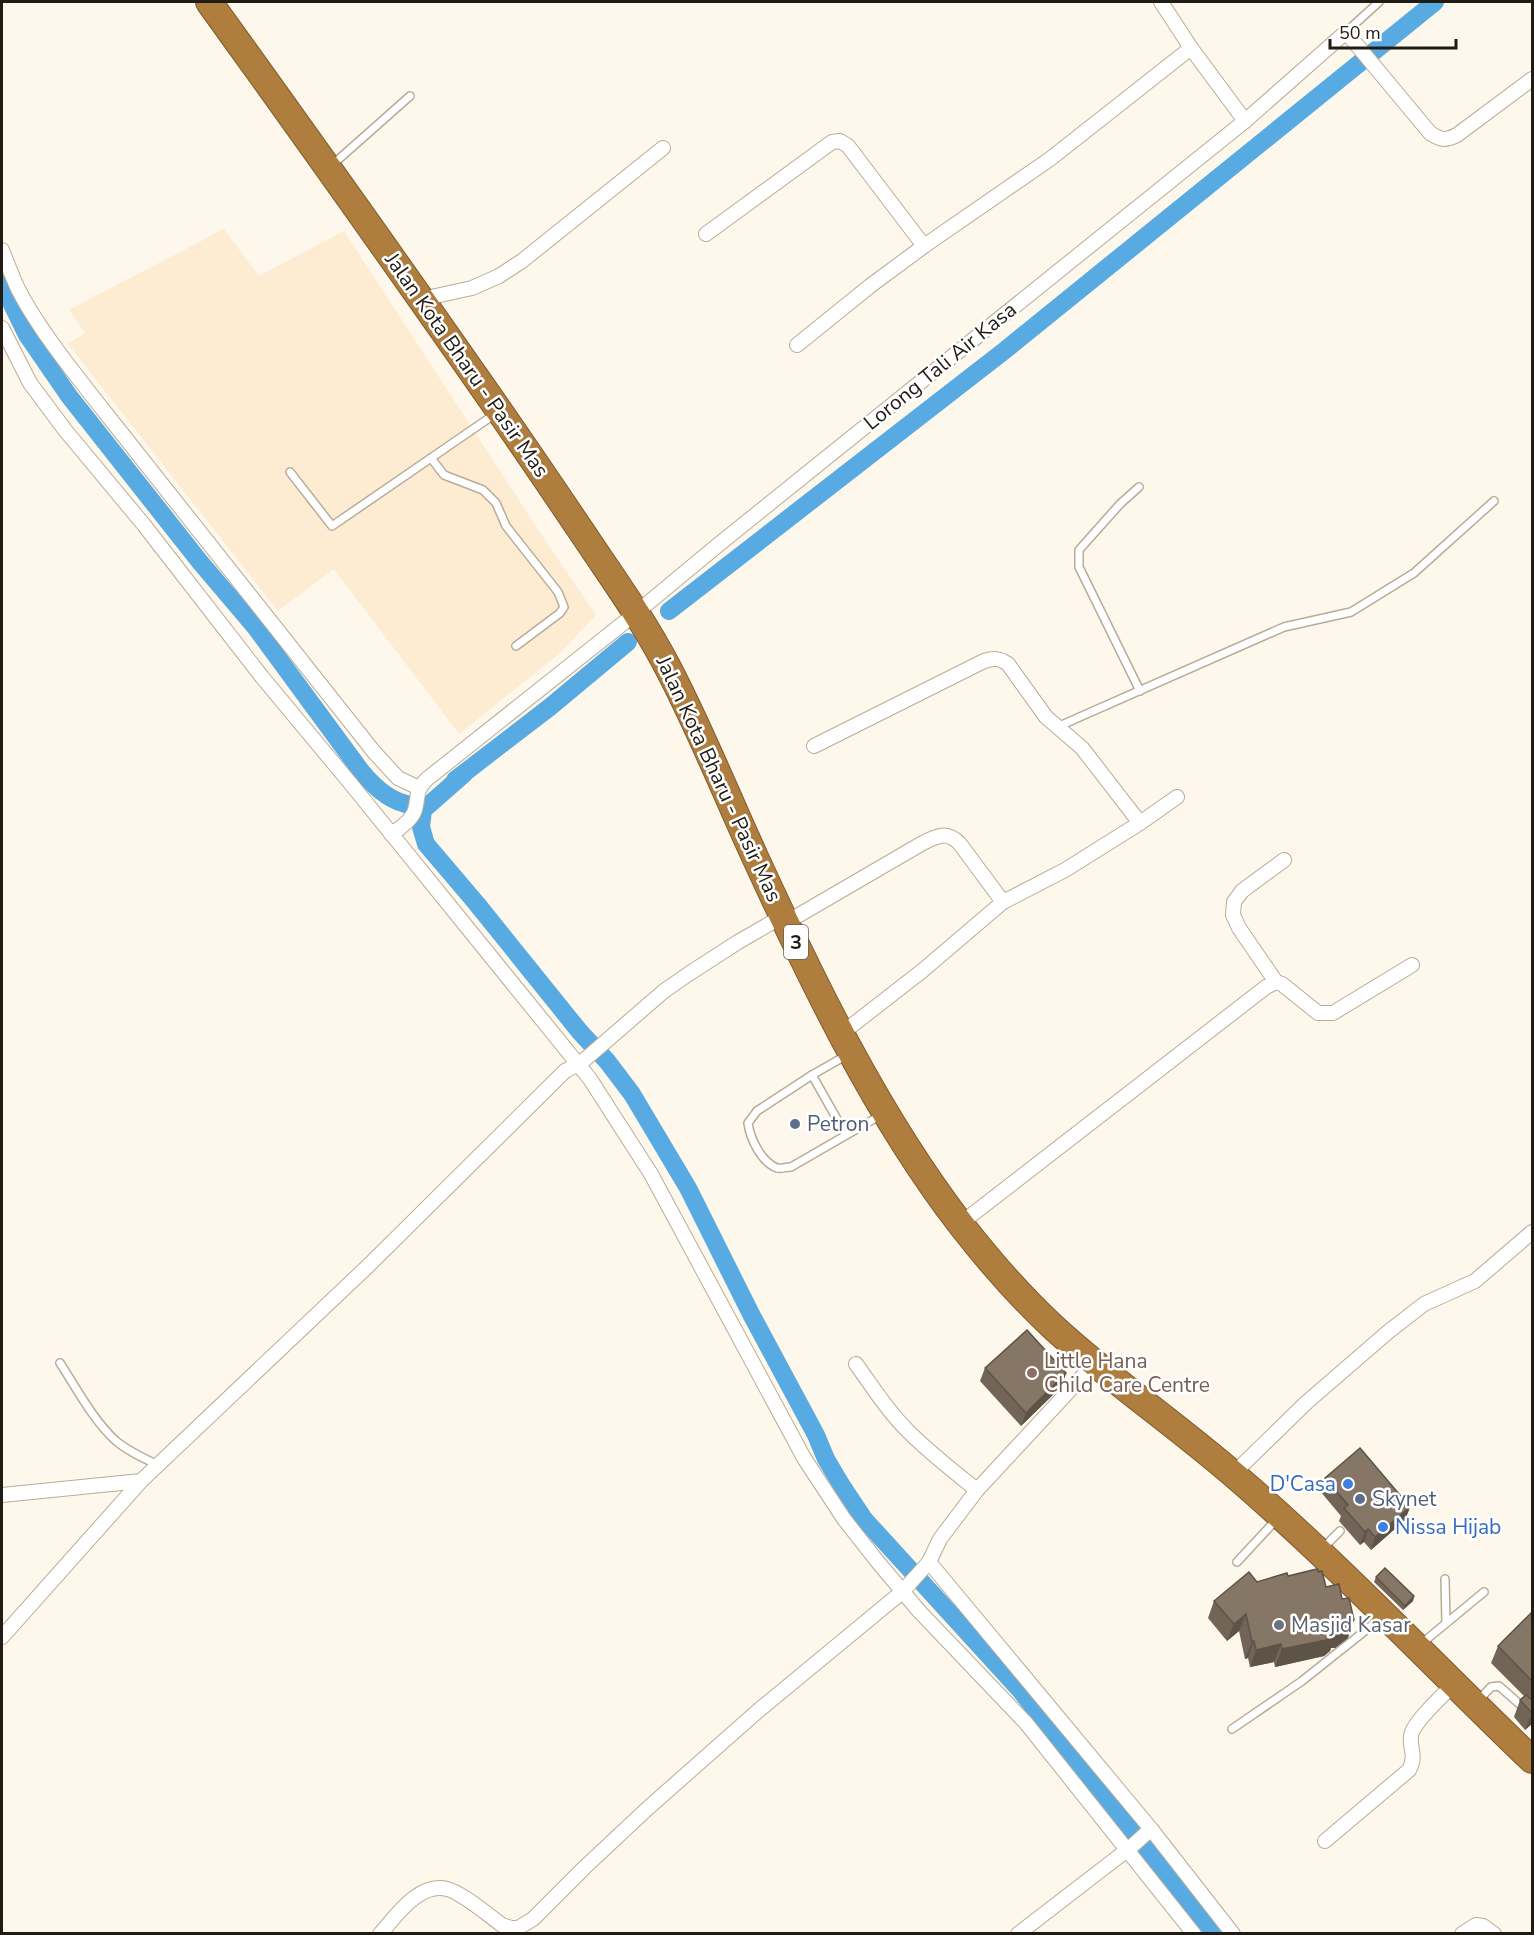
<svg xmlns="http://www.w3.org/2000/svg" width="1534" height="1935" viewBox="0 0 1534 1935" font-family="'Nunito Sans',sans-serif">
	<style>
		.built { fill: #fdecd1 }
		.lines { fill: none; stroke-linecap: round; stroke-linejoin: round }
		.canal { stroke: #58abe2; stroke-width: 18 }
		.lane-casing { stroke: #b8ac99; stroke-width: 10 }
		.street-casing { stroke: #b8ac99; stroke-width: 16 }
		.highway-casing { stroke: #7d5b2f; stroke-width: 28 }
		.lane { stroke: #fff; stroke-width: 7 }
		.street { stroke: #fff; stroke-width: 14 }
		.highway { stroke: #af7d3d; stroke-width: 26 }
		.wall { fill: #726558 }
		.shaded-wall { fill: #5d5347 }
		.building { fill: #857666; stroke: #5d5347; stroke-width: 1.5 }
		.service-dot { fill: #5c6f8a; stroke: #fff; stroke-width: 2 }
		.education-dot { fill: #8d6e63; stroke: #fff; stroke-width: 2 }
		.shop-dot { fill: #3f7fe0; stroke: #fff; stroke-width: 2 }
		.worship-dot { fill: #6b7280; stroke: #fff; stroke-width: 2 }
		.labels { text-anchor: middle; dominant-baseline: central; stroke-width: 5; stroke-linejoin: round; paint-order: stroke }
		.shield { fill: #fff; stroke: #63605a; stroke-width: 1.5 }
		.shield-label { font-size: 20px; font-weight: bold; fill: #201c14 }
		.street-label { font-size: 21px; fill: #201c14; stroke: #fff }
		.service-label { font-size: 21px; fill: #4e5e75; stroke: #fff; text-anchor: start }
		.education-label { font-size: 21px; fill: #785e54; stroke: #fff; text-anchor: start }
		.shop-label { font-size: 21px; fill: #366cbe; stroke: #fff; text-anchor: end }
		.worship-label { font-size: 21px; fill: #5b616d; stroke: #fff; text-anchor: start }
	</style>
	<rect width="100%" height="100%" fill="#fef7eb"/>
	<polygon class="built" points="224,229 259,276 344,231 545,540 596,615 559,654 459,734 334,569 278,611 68,344 85,333 69,310"/>
	<g class="lines">
		<g class="canal">
			<path d="M2,284L27,335L69,396L200,562L256,628L361,771C374,787 390,802 411,805"/>
			<polyline points="669,611 1004,351 1435,2"/>
			<polyline points="464,774 423,810 421,827 426,844 477,904 580,1032 607,1061 632,1094 688,1188 752,1316 816,1435 826,1459 842,1486 864,1519 1020,1690 1215,1934"/>
			<polyline points="455,780 550,707 628,642"/>
		</g>
		<defs>
			<g id="lane">
				<polyline points="1346,32 1379,2"/>
				<polyline points="331,166 410,96"/>
				<polyline points="431,458 444,475 483,490 496,503 506,526 558,592 564,607 560,613 516,646"/>
				<polyline points="290,472 332,526 495,414"/>
				<polyline points="1139,487 1120,504 1079,550 1079,567 1140,691"/>
				<polyline points="1057,727 1284,627 1351,612 1414,573 1494,501"/>
				<path d="M847,1055L812,1075L757,1111L748,1123C750,1138 761,1162 777,1168C781,1169 786,1167 791,1167L881,1115"/>
				<polyline points="812,1075 846,1135"/>
				<path d="M60,1363C77,1389 93,1420 116,1441C128,1451 143,1458 158,1465"/>
				<polyline points="1323,1548 1340,1531"/>
				<polyline points="1237,1562 1276,1520"/>
				<polyline points="1445,1579 1446,1623"/>
				<polyline points="1421,1644 1484,1592"/>
				<polyline points="1477,1702 1491,1687 1499,1686 1532,1715"/>
				<polyline points="1232,1729 1302,1681 1371,1626 1380,1617"/>
			</g>
			<g id="street">
				<polyline points="1161,2 1191,48 1245,121"/>
				<polyline points="706,234 832,142 840,141 848,146 924,246"/>
				<path d="M2,250C7,263 12,276 18,289C39,330 75,374 104,411L374,752L398,778L419,788"/>
				<polyline points="422,299 472,288 499,276 522,261 663,148"/>
				<polyline points="2,328 30,383 65,430 144,525 262,677 351,784 590,1079 651,1174 804,1458 844,1519 877,1561 919,1611 1026,1723 1194,1934"/>
				<polyline points="797,345 870,286 924,246 1050,159 1191,48"/>
				<path d="M814,746L984,661C994,658 999,658 1008,664L1046,717L1082,748L1140,823"/>
				<path d="M391,834C399,829 412,820 415,810C419,795 415,791 427,779L636,613L718,545L1245,121L1346,32L1430,133C1441,140 1445,141 1457,135L1532,79"/>
				<path d="M787,922L921,844C936,836 947,830 960,844L1003,902"/>
				<polyline points="1276,982 1239,928 1233,915 1234,902 1242,891 1284,860"/>
				<polyline points="841,1034 922,971 1003,902 1065,870 1140,823 1177,797"/>
				<polyline points="960,1224 1266,987 1276,982 1282,984 1318,1013 1333,1013 1412,965"/>
				<path d="M856,1364C872,1386 886,1409 905,1428C927,1451 952,1470 977,1490"/>
				<polyline points="1233,1474 1307,1402 1388,1332 1424,1304 1475,1281 1532,1232"/>
				<polyline points="2,1495 141,1481"/>
				<polyline points="929,1562 1151,1829 1233,1934"/>
				<polyline points="2,1637 141,1481 368,1266 565,1071 582,1062 664,991 690,973 738,942 783,916"/>
				<path d="M1325,1841L1409,1770C1418,1754 1407,1746 1412,1732C1417,1719 1443,1695 1454,1684"/>
				<path d="M380,1934C396,1916 419,1882 447,1889C461,1892 488,1915 502,1925L511,1928H518L533,1919L585,1867L648,1808L759,1710L902,1592L929,1562L940,1539L977,1490L1095,1363"/>
				<polyline points="1018,1934 1131,1847 1151,1829"/>
				<polyline points="1462,1934 1476,1925 1483,1926 1494,1934"/>
			</g>
			<path id="highway" d="M209,2C307,138 404,274 500,412C532,458 563,504 594,550C619,587 645,624 666,664C699,726 725,792 755,857C813,983 877,1116 962,1226C990,1262 1019,1295 1052,1326C1109,1379 1174,1423 1233,1474C1338,1564 1433,1665 1532,1760"/>
		</defs>
		<use href="#lane" class="lane-casing"/>
		<use href="#street" class="street-casing"/>
		<use href="#highway" class="highway-casing"/>
		<use href="#lane" class="lane"/>
		<use href="#street" class="street"/>
		<use href="#highway" class="highway"/>
	</g>
	<g class="wall">
		<polygon points="985,1368 1066,1373 1062,1386 1021,1426 980,1381"/>
		<polygon points="1325,1478 1410,1507 1405,1520 1371,1550 1364,1542 1360,1545 1339,1521 1341,1516 1320,1491"/>
		<polygon points="1318,1572 1348,1638 1335,1648 1331,1648 1330,1651 1324,1656 1275,1667 1274,1662 1250,1667 1248,1658 1245,1659 1239,1631 1227,1641 1208,1618 1214,1601 1257,1582 1288,1576"/>
		<polygon points="1376,1577 1414,1596 1413,1601 1403,1610 1374,1582"/>
		<polygon points="1533,1611 1533,1723 1525,1730 1514,1717 1520,1700 1524,1696 1491,1663 1498,1646"/>
	</g>
	<g class="shaded-wall">
		<polygon points="1066,1373 1062,1386 1021,1426 1026,1413"/>
		<polygon points="1410,1507 1405,1520 1371,1550 1375,1537"/>
		<polygon points="1368,1529 1364,1542 1360,1545 1365,1532"/>
		<polygon points="1414,1596 1413,1601 1403,1610 1405,1606"/>
		<polygon points="1246,1614 1239,1631 1227,1641 1234,1624"/>
		<polygon points="1354,1620 1348,1638 1335,1648 1331,1648 1330,1651 1324,1656 1275,1667 1282,1649 1336,1632"/>
		<polygon points="1254,1641 1248,1658 1245,1659 1252,1642"/>
		<polygon points="1281,1644 1274,1662 1250,1667 1256,1650"/>
		<polygon points="1533,1712 1533,1723 1525,1730 1532,1713"/>
	</g>
	<g class="building">
		<polygon points="1027,1330 1066,1373 1026,1413 985,1368"/>
		<polygon points="1360,1448 1410,1507 1375,1537 1368,1529 1365,1532 1344,1508 1348,1505 1325,1478"/>
		<polygon points="1385,1568 1414,1596 1405,1606 1376,1577"/>
		<polygon points="1317,1569 1318,1572 1322,1571 1326,1587 1339,1584 1342,1599 1349,1598 1354,1620 1341,1631 1336,1632 1337,1634 1331,1639 1282,1649 1281,1644 1256,1650 1254,1641 1252,1642 1246,1614 1234,1624 1214,1601 1249,1572 1257,1582 1287,1573 1288,1576"/>
		<polygon points="1533,1611 1533,1682 1498,1646"/>
		<polygon points="1526,1695 1533,1701 1533,1712 1532,1713 1520,1700"/>
	</g>
	<g class="service-dot">
		<circle cx="795" cy="1124" r="6"/>
		<circle cx="1360" cy="1499" r="6"/>
	</g>
	<circle class="education-dot" cx="1032" cy="1373" r="6"/>
	<g class="shop-dot">
		<circle cx="1348" cy="1484" r="6"/>
		<circle cx="1383" cy="1527" r="6"/>
	</g>
	<circle class="worship-dot" cx="1279" cy="1625" r="6"/>
	<g class="labels">
		<rect class="shield" x="784" y="925" width="24" height="34" rx="4.5"/>
		<g class="shield-label">
			<text x="796" y="942">3</text>
		</g>
		<g class="street-label">
			<text transform="translate(467 365) rotate(55)">Jalan Kota Bharu - Pasir Mas</text>
			<text transform="translate(940 366) rotate(-39)">Lorong Tali Air Kasa</text>
			<text transform="translate(719 779) rotate(65)">Jalan Kota Bharu - Pasir Mas</text>
		</g>
		<g class="service-label">
			<text x="807" y="1124">Petron</text>
			<text x="1372" y="1499">Skynet</text>
		</g>
		<g class="education-label">
			<text x="1044" y="1361">Little Hana<tspan x="1044" dy="24">Child Care Centre</tspan></text>
		</g>
		<g class="shop-label">
			<text x="1336" y="1484">D'Casa</text>
			<text x="1395" y="1527" text-anchor="start">Nissa Hijab</text>
		</g>
		<g class="worship-label">
			<text x="1291" y="1625">Masjid Kasar</text>
		</g>
	</g>
	<rect width="1534" height="1935" fill="none" stroke="#201c14" stroke-width="6"/>
	<path d="M1330 39v9h126v-9" fill="none" stroke="#201c14" stroke-width="3"/>
	<text x="1339" y="39" font-size="18" fill="#201c14" stroke="#ffffff" stroke-width="4.5" paint-order="stroke">50 m</text>
</svg>
